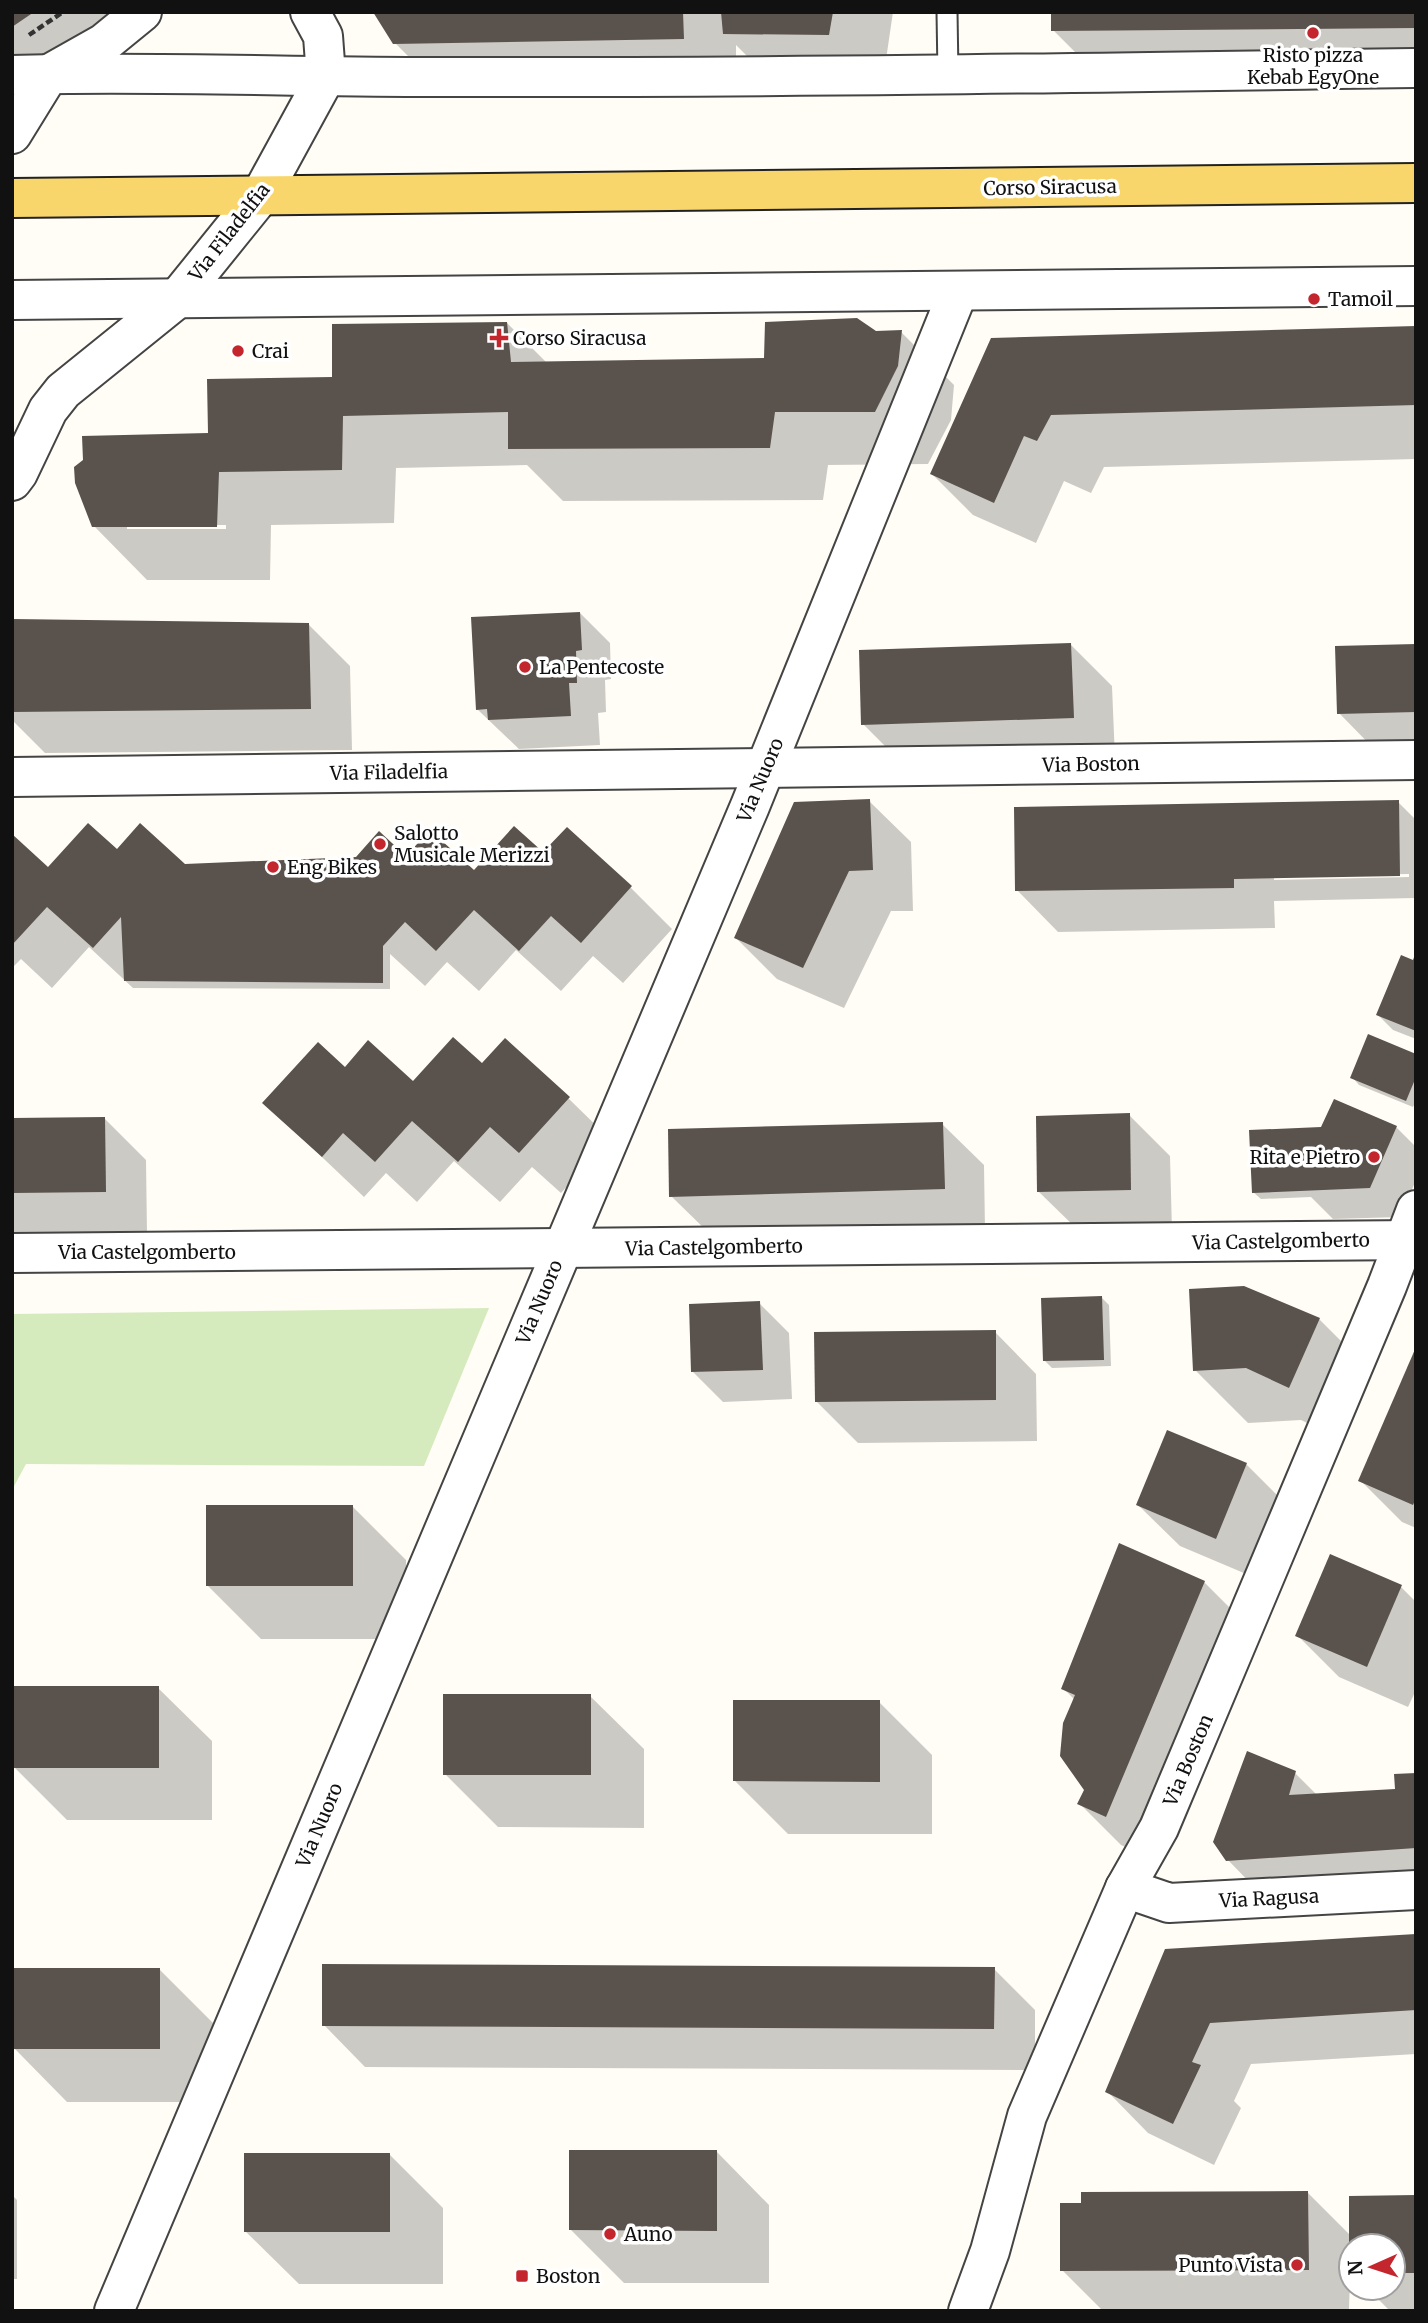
<svg xmlns="http://www.w3.org/2000/svg" width="1428" height="2323" viewBox="0 0 1428 2323" font-family="Merriweather,serif">
	<style>
		.green { fill: #d5ebbd }
		.shadow { fill: #0003; fill-rule: evenodd }
		.building { fill: #5a524d }
		.lines { fill: none; stroke-linecap: round; stroke-linejoin: round }
		.service-casing { stroke: #444; stroke-width: 23 }
		.minor-casing { stroke: #444; stroke-width: 42 }
		.primary-casing { stroke: #222; stroke-width: 42 }
		.path { stroke: #333; stroke-width: 4.5; stroke-dasharray: 7 3.5; stroke-linecap: butt }
		.service { stroke: #fff; stroke-width: 19 }
		.minor { stroke: #fff; stroke-width: 38 }
		.primary { stroke: #f9d66b; stroke-width: 38 }
		.poi-dot { fill: #c4262e; stroke: #fff; stroke-width: 2.5 }
		.labels { text-anchor: middle; dominant-baseline: central; stroke-width: 7; stroke-linejoin: round; paint-order: stroke }
		.poi-label { font-size: 19px; fill: #111; stroke: #fff; text-anchor: start }
		.street-label { font-size: 19px; fill: #111; stroke: #fff }
	</style>
	<rect width="100%" height="100%" fill="#fffdf5"/>
	<polygon class="green" points="489,1308 424,1466 26,1464 12,1490 12,1314"/>
	<g class="shadow">
		<polygon points="12,12 155,12 12,105"/>
		<polygon points="375,12 893,12 882,87 778,87 736,45 736,91 448,96 394,42"/>
		<polygon points="1416,12 1416,82 1106,83 1053,30"/>
		<path d="M507,323L547,363L766,360L876,333L901,332L954,385L951,420L928,464L828,465L823,500L563,501L527,465L396,468L394,523L271,525L270,580H147L94,526L210,435L334,379ZM127,525H226V529H127Z"/>
		<polygon points="1416,328 1416,459 1104,467 1091,493 1064,481 1036,543 973,515 932,474 993,340"/>
		<polygon points="580,613 610,643 611,679 605,680 606,712 598,713 600,745 519,749 477,709"/>
		<polygon points="12,621 308,624 350,666 352,750 45,753 12,720"/>
		<polygon points="1071,645 1112,686 1115,759 905,766 863,724"/>
		<polygon points="1416,646 1416,754 1380,755 1339,713"/>
		<polygon points="869,801 911,842 913,911 891,911 844,1008 777,979 736,938"/>
		<path d="M1398,802L1416,820V898L1274,901L1275,928L1058,932L1017,890ZM1409,874V877L1274,880V876Z"/>
		<polygon points="12,836 48,869 117,852 192,873 406,859 474,872 543,855 630,887 672,929 623,983 593,956 561,991 516,950 479,991 447,962 425,986 390,954 390,989 133,988 89,947 52,988 21,959 12,968"/>
		<polygon points="1416,956 1416,1039 1393,1030 1378,1015"/>
		<polygon points="1416,1056 1416,1101 1413,1107 1359,1085 1352,1077"/>
		<polygon points="482,1066 568,1098 610,1139 561,1193 532,1167 500,1202 454,1161 417,1202 386,1173 364,1197 265,1103 413,1083"/>
		<polygon points="1129,1115 1170,1156 1172,1231 1081,1233 1039,1192"/>
		<polygon points="105,1119 146,1160 147,1233 12,1234 12,1120"/>
		<polygon points="942,1124 984,1165 985,1230 713,1237 671,1196"/>
		<polygon points="1396,1127 1416,1147 1416,1180 1400,1217 1333,1219 1311,1197 1261,1199 1253,1192"/>
		<polygon points="1102,1298 1109,1305 1111,1366 1052,1368 1045,1361"/>
		<polygon points="759,1303 789,1333 792,1399 723,1402 693,1372"/>
		<polygon points="1319,1319 1372,1372 1342,1440 1301,1420 1248,1423 1195,1370"/>
		<polygon points="995,1332 1036,1374 1037,1441 858,1443 816,1401"/>
		<polygon points="1416,1352 1416,1528 1402,1522 1360,1480"/>
		<polygon points="1168,1432 1246,1464 1288,1506 1258,1579 1180,1546 1138,1505"/>
		<polygon points="353,1507 406,1560 406,1639 261,1639 208,1586"/>
		<polygon points="1204,1582 1245,1623 1147,1857 1121,1845 1080,1804 1086,1790 1075,1700 1063,1688"/>
		<polygon points="1401,1587 1416,1602 1416,1690 1408,1707 1339,1677 1297,1635"/>
		<polygon points="158,1688 212,1741 212,1820 67,1820 14,1767"/>
		<polygon points="590,1696 644,1749 644,1828 498,1827 445,1774"/>
		<polygon points="879,1702 932,1755 932,1834 788,1834 734,1780"/>
		<polygon points="1295,1773 1318,1796 1396,1791 1416,1774 1416,1879 1257,1890 1227,1859"/>
		<polygon points="1416,1937 1416,2054 1251,2064 1234,2101 1241,2108 1214,2165 1148,2133 1107,2091 1167,1951"/>
		<polygon points="994,1969 1035,2010 1035,2070 365,2067 324,2025"/>
		<polygon points="160,1970 213,2023 213,2102 67,2102 14,2048"/>
		<polygon points="716,2151 769,2205 769,2283 624,2283 571,2230"/>
		<polygon points="390,2155 443,2208 443,2284 299,2284 245,2231"/>
		<polygon points="1308,2193 1351,2236 1416,2197 1416,2311 1390,2311 1367,2288 1393,2288 1393,2246 1351,2246 1349,2310 1103,2311 1062,2270"/>
		<polygon points="12,2195 17,2200 17,2279 12,2279"/>
	</g>
	<g class="building">
		<polygon points="12,12 34,12 12,27"/>
		<polygon points="373,12 683,12 684,39 393,44"/>
		<polygon points="721,12 833,12 829,35 723,34"/>
		<polygon points="1051,12 1416,12 1416,28 1051,31"/>
		<polygon points="857,318 876,331 902,330 898,366 875,412 775,412 770,448 508,449 508,412 343,416 342,470 219,472 217,527 92,527 75,483 74,467 83,460 82,436 208,433 207,379 332,377 332,324 507,322 511,362 764,358 765,322"/>
		<polygon points="1416,326 1416,405 1051,415 1037,441 1024,436 994,503 930,474 991,338"/>
		<polygon points="580,612 582,650 576,651 577,683 569,683 571,716 488,720 487,709 476,710 471,617"/>
		<polygon points="12,619 309,623 311,709 12,712"/>
		<polygon points="1071,643 1074,718 861,725 859,650"/>
		<polygon points="1416,644 1416,712 1337,714 1335,646"/>
		<polygon points="870,799 873,870 849,871 803,968 734,938 794,802"/>
		<polygon points="1399,800 1400,876 1234,879 1234,888 1015,891 1014,807"/>
		<polygon points="88,823 117,849 140,823 185,864 356,857 379,831 406,856 430,830 474,870 514,826 543,852 567,827 632,886 581,943 551,916 519,951 474,910 436,951 405,922 383,946 383,983 124,981 121,917 93,948 47,907 12,945 12,834 48,867"/>
		<polygon points="1416,952 1416,1031 1376,1015 1401,955 1413,960"/>
		<polygon points="1368,1034 1416,1054 1416,1077 1406,1101 1350,1078"/>
		<polygon points="453,1037 482,1063 505,1038 570,1097 519,1153 490,1127 458,1162 412,1121 375,1162 343,1133 322,1157 262,1103 318,1042 345,1067 368,1040 413,1081"/>
		<polygon points="1334,1099 1397,1126 1370,1188 1252,1193 1249,1130 1321,1127"/>
		<polygon points="1130,1113 1131,1190 1037,1192 1036,1116"/>
		<polygon points="105,1117 106,1192 12,1193 12,1118"/>
		<polygon points="943,1122 945,1189 669,1197 668,1129"/>
		<polygon points="1244,1286 1320,1318 1289,1388 1246,1368 1193,1371 1189,1289"/>
		<polygon points="1102,1296 1104,1360 1043,1361 1041,1298"/>
		<polygon points="760,1301 763,1370 691,1372 689,1304"/>
		<polygon points="996,1330 996,1400 815,1402 814,1332"/>
		<polygon points="1416,1347 1416,1498 1413,1505 1358,1481"/>
		<polygon points="1167,1430 1247,1463 1216,1539 1136,1505"/>
		<rect x="206" y="1505" width="147" height="81"/>
		<polygon points="1119,1543 1205,1581 1106,1817 1077,1804 1084,1790 1060,1756 1063,1723 1075,1695 1061,1689"/>
		<polygon points="1330,1554 1402,1585 1367,1667 1295,1636"/>
		<rect x="12" y="1686" width="147" height="82"/>
		<rect x="443" y="1694" width="148" height="81"/>
		<polygon points="733,1700 880,1700 880,1782 733,1781"/>
		<polygon points="1247,1751 1296,1771 1289,1795 1395,1789 1394,1774 1416,1773 1416,1848 1226,1861 1213,1842"/>
		<polygon points="1416,1934 1416,2010 1210,2023 1192,2062 1201,2065 1173,2124 1105,2092 1165,1949"/>
		<polygon points="322,1964 995,1967 994,2029 322,2026"/>
		<rect x="12" y="1968" width="148" height="81"/>
		<polygon points="569,2150 717,2150 717,2231 569,2230"/>
		<rect x="244" y="2153" width="146" height="79"/>
		<polygon points="1308,2191 1309,2270 1060,2271 1060,2203 1081,2203 1081,2192"/>
		<polygon points="1416,2195 1416,2273 1393,2273 1393,2246 1349,2246 1349,2196"/>
	</g>
	<g class="lines">
		<defs>
			<polyline id="service" points="947,12 948,74"/>
			<g id="minor">
				<path d="M12,75C149,71 285,77 421,77C753,78 1084,73 1416,68"/>
				<polyline points="12,134 49,74 104,43 142,12"/>
				<polyline points="12,300 1416,286"/>
				<polyline points="12,481 18,473 48,410 63,391 177,299 261,195 326,76 323,36 310,12"/>
				<polyline points="12,777 1416,760"/>
				<polyline points="12,1253 1416,1240"/>
				<polyline points="1125,1888 1169,1903 1416,1890"/>
				<polyline points="114,2311 750,806 958,292"/>
				<polyline points="968,2311 990,2251 1027,2116 1125,1888 1159,1828 1387,1286 1416,1210"/>
			</g>
			<polyline id="primary" points="12,198 1416,183"/>
		</defs>
		<use href="#service" class="service-casing"/>
		<use href="#minor" class="minor-casing"/>
		<use href="#primary" class="primary-casing"/>
		<polyline class="path" points="29,35 63,12"/>
		<use href="#service" class="service"/>
		<use href="#minor" class="minor"/>
		<use href="#primary" class="primary"/>
	</g>
	<g class="poi-dot">
		<circle cx="1313" cy="33" r="7"/>
		<circle cx="1314" cy="299" r="7"/>
		<path d="M495.5 327.5h7v7h7v7h-7v7h-7v-7h-7v-7h7z"/>
		<circle cx="238" cy="351" r="7"/>
		<circle cx="525" cy="667" r="7"/>
		<circle cx="380" cy="844" r="7"/>
		<circle cx="273" cy="867" r="7"/>
		<circle cx="1374" cy="1157" r="7"/>
		<circle cx="610" cy="2234" r="7"/>
		<circle cx="1297" cy="2265" r="7"/>
		<rect x="515" y="2269" width="14" height="14" rx="3.5"/>
	</g>
	<g class="labels">
		<g class="poi-label">
			<text x="1313" y="55" text-anchor="middle">Risto pizza<tspan x="1313" dy="22">Kebab EgyOne</tspan></text>
			<text x="1328" y="299">Tamoil</text>
			<text x="513" y="338">Corso Siracusa</text>
			<text x="252" y="351">Crai</text>
			<text x="539" y="667">La Pentecoste</text>
			<text x="394" y="833">Salotto<tspan x="394" dy="22">Musicale Merizzi</tspan></text>
			<text x="287" y="867">Eng Bikes</text>
			<text x="1360" y="1157" text-anchor="end">Rita e Pietro</text>
			<text x="624" y="2234">Auno</text>
			<text x="1283" y="2265" text-anchor="end">Punto Vista</text>
			<text x="536" y="2276">Boston</text>
		</g>
		<g class="street-label">
			<text transform="translate(1050 187) rotate(-1)">Corso Siracusa</text>
			<text transform="translate(229 232) rotate(-52)">Via Filadelfia</text>
			<text transform="translate(1091 764) rotate(-1)">Via Boston</text>
			<text transform="translate(389 772) rotate(-1)">Via Filadelfia</text>
			<text transform="translate(760 780) rotate(-67)">Via Nuoro</text>
			<text transform="translate(1281 1241) rotate(-1)">Via Castelgomberto</text>
			<text transform="translate(714 1247) rotate(-1)">Via Castelgomberto</text>
			<text x="147" y="1252">Via Castelgomberto</text>
			<text transform="translate(539 1302) rotate(-67)">Via Nuoro</text>
			<text transform="translate(1188 1760) rotate(-67)">Via Boston</text>
			<text transform="translate(319 1825) rotate(-67)">Via Nuoro</text>
			<text transform="translate(1269 1898) rotate(-3)">Via Ragusa</text>
		</g>
	</g>
	<rect width="1428" height="2323" fill="none" stroke="#111111" stroke-width="28"/>
	<g transform="translate(1372 2267) rotate(267)"><circle r="33" fill="#ffffff" stroke="#a0a0a0" stroke-width="2"/>
	<path d="M0-5L12 26L0 18L-12 26Z" fill="#c4262e"/>
	<text y="-10" font-size="19" font-weight="bold" text-anchor="middle" fill="#111111">N</text>
	</g>
</svg>
